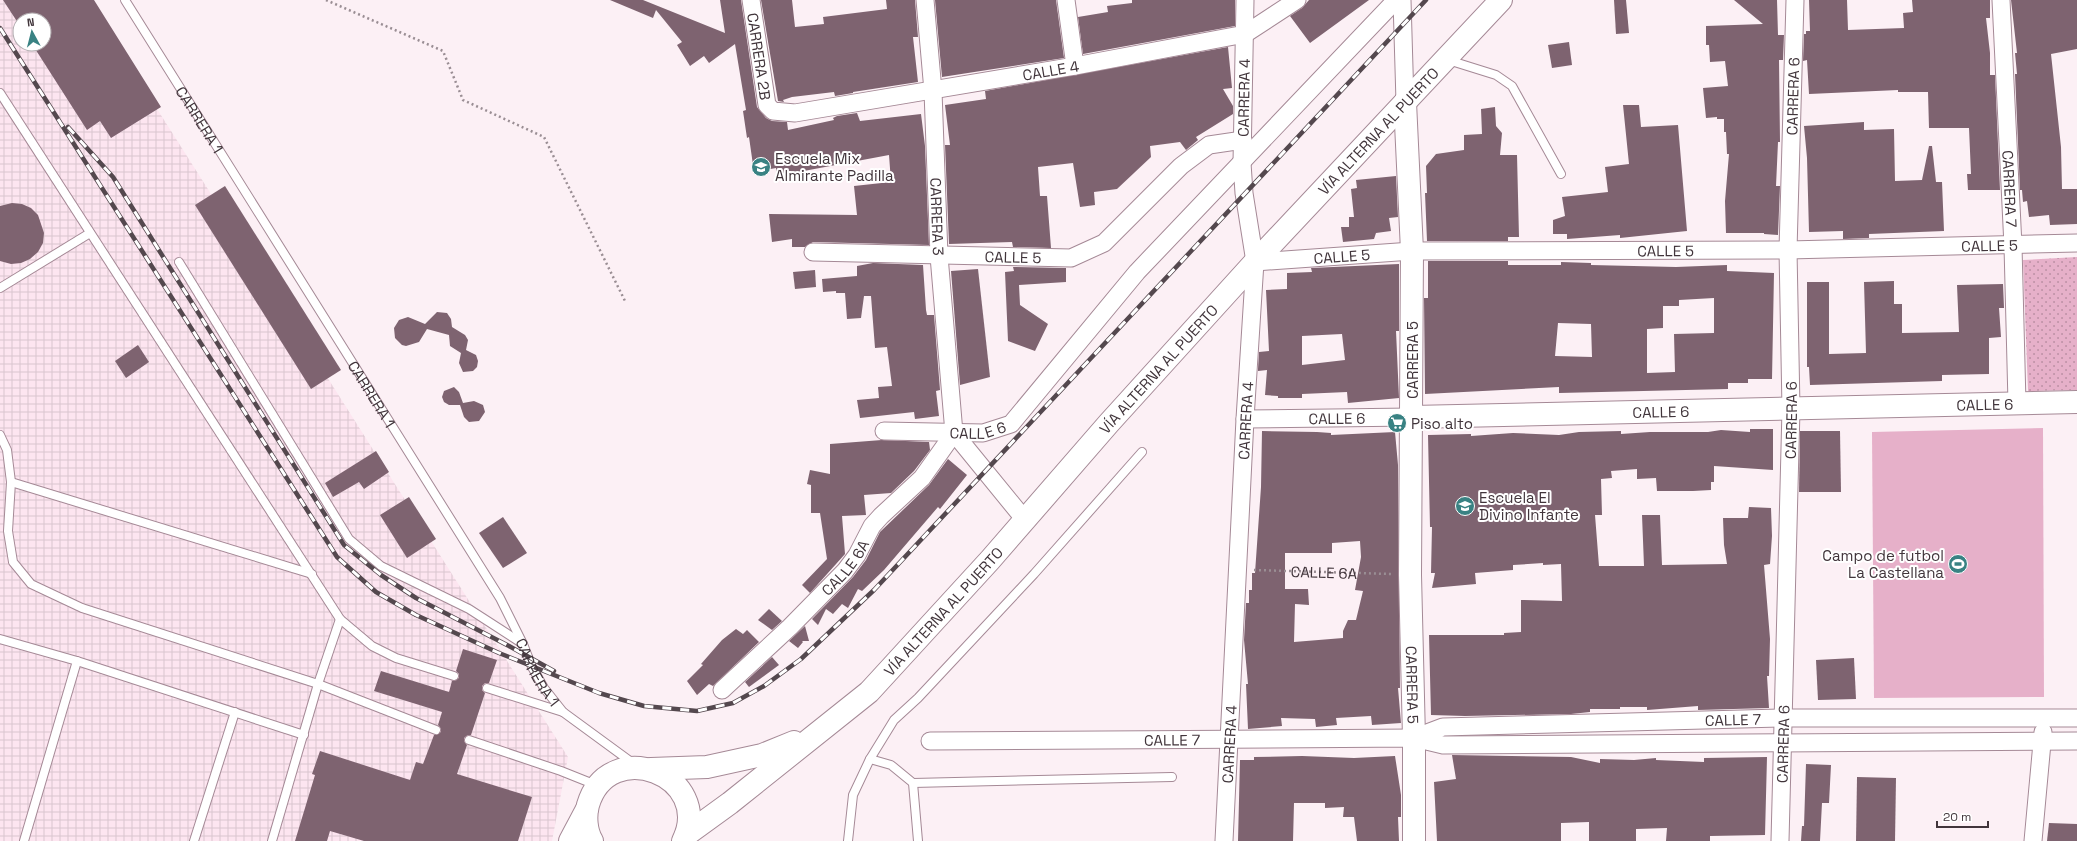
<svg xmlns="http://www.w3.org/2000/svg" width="2077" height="841" viewBox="0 0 2077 841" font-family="'Space Grotesk',sans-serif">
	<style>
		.industrial { fill: url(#industrial-grid); fill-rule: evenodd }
		.park { fill: url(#park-dots) }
		.pitch { fill: #e6b0c9 }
		.building { fill: #7e6370; fill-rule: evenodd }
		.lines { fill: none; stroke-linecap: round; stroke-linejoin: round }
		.lane-casing { stroke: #a58996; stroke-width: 10 }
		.street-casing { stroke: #a58996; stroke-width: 19 }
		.secondary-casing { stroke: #a58996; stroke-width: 24 }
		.primary-casing { stroke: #a58996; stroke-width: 24 }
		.path { stroke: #9a8e94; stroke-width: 2.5; stroke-dasharray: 2 3; stroke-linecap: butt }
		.lane { stroke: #fff; stroke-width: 8 }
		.street { stroke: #fff; stroke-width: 17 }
		.secondary { stroke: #fff; stroke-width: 22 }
		.primary { stroke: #fff; stroke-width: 22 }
		.rail-casing { stroke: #54484e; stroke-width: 4.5 }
		.rail { stroke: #fff; stroke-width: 3; stroke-dasharray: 9; stroke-linecap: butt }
		.labels { text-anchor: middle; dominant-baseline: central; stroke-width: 4; stroke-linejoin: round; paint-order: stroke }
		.street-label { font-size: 15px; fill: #41353b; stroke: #fff }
		.poi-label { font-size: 15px; fill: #41353b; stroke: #fff; text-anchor: start }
	</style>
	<defs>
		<pattern id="industrial-grid" width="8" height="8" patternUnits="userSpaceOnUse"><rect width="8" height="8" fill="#fde5f0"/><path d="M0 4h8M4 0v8" fill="none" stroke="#dac5cf"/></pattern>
		<pattern id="park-dots" width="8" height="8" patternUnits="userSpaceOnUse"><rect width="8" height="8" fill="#e6b0c9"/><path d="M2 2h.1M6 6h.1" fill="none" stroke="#bc90a4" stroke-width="1.8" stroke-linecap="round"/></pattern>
	</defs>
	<rect width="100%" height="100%" fill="#fcf0f5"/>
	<path class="industrial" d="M0,0H88L568,757L552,841H0ZM20,20H44V44H20Z"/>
	<polygon class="park" points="2077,257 2077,390 2028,391 2023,260"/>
	<polygon class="pitch" points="2043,428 2044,697 1874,698 1872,432"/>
	<g class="building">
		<polygon points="3,0 94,0 161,107 111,138 100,121 87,130 32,44 44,44 44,20 20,20 20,26"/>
		<polygon points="610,0 643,0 725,33 720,0 741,0 757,107 766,118 772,121 787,122 788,130 834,120 833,118 837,116 857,113 860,121 921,114 925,146 929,245 813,242 805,247 792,247 792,239 772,242 769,214 857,215 854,186 891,182 889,155 777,176 776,168 754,172 749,137 747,138 743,111 746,110 735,44 709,63 704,56 690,66 677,45 682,42 656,10 653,18"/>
		<polygon points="761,0 792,0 795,27 824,24 823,17 887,9 886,0 915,0 918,37 913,37 918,82 853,92 853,93 835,96 834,92 792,97 783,100 784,102 778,101"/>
		<polygon points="935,0 1056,0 1064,58 942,77"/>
		<polygon points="1132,0 1235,0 1235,26 1083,54 1078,17 1108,12 1107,6 1132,3"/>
		<polygon points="1309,0 1369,0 1310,43 1290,16 1302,8"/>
		<polygon points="1614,0 1626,0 1629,33 1616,34"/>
		<polygon points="1734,0 1777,0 1778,35 1784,35 1783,60 1779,60 1780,142 1778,142 1776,186 1780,186 1778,235 1764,234 1764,233 1726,233 1725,201 1729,154 1727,154 1726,132 1724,132 1724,119 1717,119 1717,117 1706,118 1703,88 1728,86 1725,61 1710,62 1709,45 1706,45 1706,26 1763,24"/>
		<polygon points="1809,0 1847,0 1848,30 1904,28 1903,13 1913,12 1912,0 1990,0 1990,18 1986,18 1990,53 1990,75 1995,75 2000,190 1968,190 1967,174 1971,174 1969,128 1929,128 1928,92 1898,92 1898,90 1809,94 1807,60 1803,61 1804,34 1806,34 1806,31 1810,31"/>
		<polygon points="2011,0 2077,0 2077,49 2051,54 2061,147 2062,189 2077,189 2077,224 2050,225 2049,215 2029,217 2027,201 2023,202 2022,190 2020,190 2015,74 2017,74 2015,53 2017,53"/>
		<polygon points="1569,42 1572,65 1552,68 1548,45"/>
		<polygon points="1228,47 1232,88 1223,89 1233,106 1233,114 1196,137 1198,140 1186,150 1180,142 1150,146 1151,157 1117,189 1094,192 1095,205 1080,207 1073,163 1038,167 1040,196 1047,196 1051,248 1013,247 1012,242 949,244 945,145 950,145 945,105 986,99 985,91"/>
		<polygon points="1623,105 1639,105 1641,127 1678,125 1687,231 1620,238 1620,235 1567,239 1567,234 1553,234 1553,220 1565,216 1562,197 1608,192 1605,167 1629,164"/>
		<polygon points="1495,107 1496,126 1502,133 1500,155 1517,155 1519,237 1508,237 1508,241 1427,241 1425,193 1427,193 1426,166 1436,154 1464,150 1464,135 1482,134 1481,109"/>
		<polygon points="1864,122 1864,130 1894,129 1895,181 1922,180 1929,146 1932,146 1936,182 1942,182 1944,231 1869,234 1869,238 1843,239 1843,231 1809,232 1807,158 1804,126"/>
		<polygon points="1396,176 1398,217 1389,218 1391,231 1376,233 1374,239 1343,242 1341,227 1349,227 1349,217 1354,217 1351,189 1357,188 1356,180"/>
		<polygon points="225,186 341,370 311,389 195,205"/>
		<polygon points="12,203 22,204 31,208 38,215 44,233 43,243 38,252 30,259 21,263 11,264 0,261 0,206"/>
		<path d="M1428,261H1508V265H1561V262L1591,263V265L1676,267L1727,265V271L1774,273L1772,379H1748V383H1728V389L1559,393V387L1425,394L1424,298H1428ZM1714,298V333L1674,334L1675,372L1647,373V329L1663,328V306H1679V300ZM1558,323L1591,324L1592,357L1555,356Z"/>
		<polygon points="873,263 923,265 926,310 927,315 934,315 940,390 936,391 939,416 915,419 914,412 860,418 857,400 879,398 878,387 892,386 887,347 875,348 871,296 864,296 861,318 847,319 845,293 836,293 836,291 823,292 822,279 857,276 857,266"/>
		<path d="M1399,264V331H1396L1399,398L1348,403L1347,392L1302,394V398H1278V396L1265,395L1267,370L1258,371V369L1259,352L1269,351L1266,290L1287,289V273L1312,272L1311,268ZM1342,334L1345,360L1302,365V336Z"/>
		<polygon points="1013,267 1066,268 1066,282 1019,285 1020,305 1048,324 1035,351 1008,341 1005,272 1014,271"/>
		<polygon points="978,269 990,377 960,385 951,271"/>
		<polygon points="815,270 816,287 795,289 793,272"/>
		<polygon points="1894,281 1894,304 1902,304 1902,333 1959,332 1957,285 2003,284 2004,308 1999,308 2001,337 1989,338 1989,374 1942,375 1942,381 1810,385 1809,367 1807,367 1807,282 1829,282 1829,354 1866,353 1864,282"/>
		<polygon points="437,312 447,313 451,319 452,327 465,335 468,340 466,350 476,355 478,361 477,367 473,371 463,372 459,363 461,353 450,346 449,335 427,329 419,342 406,346 402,345 395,338 394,328 399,320 408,317 425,324"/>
		<polygon points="138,345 149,362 126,378 115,361"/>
		<polygon points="454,387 459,392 463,403 474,401 483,405 485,412 479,421 469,422 464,417 460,405 449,405 444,402 442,397 444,391"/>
		<polygon points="1750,429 1773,429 1773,470 1714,466 1714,482 1711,482 1711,490 1693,491 1657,491 1656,478 1637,479 1637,469 1611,471 1612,478 1601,479 1602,515 1595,515 1599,566 1644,566 1642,515 1660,515 1662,565 1727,564 1724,545 1723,518 1748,518 1749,507 1771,508 1772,536 1770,564 1764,565 1770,639 1769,676 1767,676 1769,708 1698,710 1698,706 1647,710 1647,707 1620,707 1620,709 1590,709 1590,712 1571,714 1465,716 1431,715 1429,635 1504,635 1504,633 1521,632 1521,600 1562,601 1561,564 1543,565 1543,563 1513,565 1513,570 1475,573 1476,584 1432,588 1435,573 1431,573 1432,527 1430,527 1428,435 1471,434 1471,436 1513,433 1559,435 1579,432 1621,431 1621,434 1650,432 1708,432 1721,430 1750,432"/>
		<path d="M1262,431L1317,432L1331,433V435L1395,432L1398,465L1400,688H1398L1401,723L1372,725L1371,716L1336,718L1337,725L1316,727L1315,719L1281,718L1282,726L1248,729L1246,684H1248L1244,640L1246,603H1249V590H1252V573H1255L1261,487ZM1360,541L1361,557L1355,590L1363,591L1356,620H1348L1343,631V638L1294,642L1295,604L1309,605L1308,589H1285V553H1332V543Z"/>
		<polygon points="1800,431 1840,431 1841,492 1799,492"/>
		<polygon points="882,440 929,442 930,450 914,471 891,493 864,495 866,515 842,516 845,554 810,593 802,585 827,559 820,513 811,513 811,485 807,484 810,470 830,474 830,444"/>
		<polygon points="376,451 389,472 364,489 359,482 333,497 325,483"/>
		<polygon points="948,459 967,475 940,509 938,507 884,570 862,591 858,589 848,608 842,604 833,614 826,609 818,625 812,619 853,577 866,560 880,532 929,485"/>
		<polygon points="409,497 436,539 407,558 380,515"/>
		<polygon points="503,517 527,553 503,568 479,533"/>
		<polygon points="769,609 782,621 772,630 758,620"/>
		<polygon points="805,626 809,641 802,641 803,642 798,648 789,641"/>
		<polygon points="736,629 743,634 747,630 759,642 713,686 709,684 697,695 687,681 703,665 701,664 722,640"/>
		<polygon points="463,649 497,660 489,683 485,683 482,686 482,690 485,693 471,735 468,735 464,738 464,741 467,745 457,774 532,797 518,841 364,841 330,831 327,841 295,841 315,775 312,774 320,751 410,780 416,762 423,764 434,735 441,732 441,729 438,725 442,712 374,691 381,671 449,692 452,681 459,678 459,674 456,671"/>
		<polygon points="772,657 779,665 749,687 745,682"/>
		<polygon points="1854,658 1856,699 1818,700 1816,660"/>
		<polygon points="1452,755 1571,757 1600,763 1600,759 1634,760 1656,758 1656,760 1704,762 1704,758 1767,757 1765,835 1710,836 1710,841 1666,841 1667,828 1636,829 1636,841 1589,841 1589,822 1561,823 1561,841 1437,841 1434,782 1456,779"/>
		<polygon points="1302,756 1354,758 1395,756 1401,795 1401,817 1398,817 1399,841 1357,841 1354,817 1343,817 1344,807 1325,808 1325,803 1294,803 1293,841 1238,841 1240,760 1254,760 1254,757"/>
		<polygon points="1806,764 1831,765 1829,803 1822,803 1820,841 1801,841 1802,826 1804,826"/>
		<polygon points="1857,777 1896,778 1895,841 1856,841"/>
		<polygon points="2049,823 2077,824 2077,841 2047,841"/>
	</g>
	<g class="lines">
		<defs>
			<g id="lane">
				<path id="s2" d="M125,0L500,598L523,644L532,667L544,688L563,712L634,764"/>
				<polyline points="1448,60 1496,75 1512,86 1561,174"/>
				<polyline points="0,93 340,619 372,646 396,658 454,676"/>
				<polyline points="179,262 349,539 381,566 469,609 523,644"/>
				<polyline points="0,288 90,233"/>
				<polyline points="0,435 7,450 11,482 8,531 13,562 31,584 82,608 318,684 436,730"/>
				<polyline points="11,482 312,574"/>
				<polyline points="0,639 77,661 304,735"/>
				<polyline points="487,688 563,712"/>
				<polyline points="469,740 561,771 591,783 594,789"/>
				<polyline points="870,759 891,765 913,783 918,841"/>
				<polyline points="913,783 1172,777"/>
				<polyline points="24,841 77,661"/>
				<polyline points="194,841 235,712"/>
				<polyline points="272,841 318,684 340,619"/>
				<polyline points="848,841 853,795 870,759 894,720 918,698 1034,574 1142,452"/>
			</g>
			<g id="street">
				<path id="s3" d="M751,0L767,105L773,111L795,113L1075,66L1245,34L1297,0"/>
				<path id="s4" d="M925,0L933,91L939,256L954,433"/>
				<polyline points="1066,0 1075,66"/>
				<polyline points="1402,0 1405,102"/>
				<path id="s5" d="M2001,0L2013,246L2017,403"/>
				<path id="s6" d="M813,252L1071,258L1104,243L1181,166L1209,145L1243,140"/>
				<path id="s7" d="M1255,262L1412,251L1788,250L2077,243"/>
				<path id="s8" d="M1245,419L1412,417"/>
				<path id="s9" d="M884,431L983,433L1011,424L1137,272L1396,0"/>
				<polyline points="954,433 1025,520"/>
				<path id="s10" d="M722,690L790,627L845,571L857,555L872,526L881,516L922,478L954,433"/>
				<path id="s11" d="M1414,738L1443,727L1783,718H2077"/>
				<path id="s12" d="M930,741L1414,738L1443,745L2077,741"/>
				<path id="s13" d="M1224,841L1245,419L1255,262L1244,193L1242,163L1245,0"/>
				<path id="s14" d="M1780,841L1791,409L1788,250L1795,0"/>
				<polyline points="2033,841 2043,732"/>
			</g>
			<g id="secondary">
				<path id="s15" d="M1405,102L1412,251L1410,575L1414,738V841"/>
				<path id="s16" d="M1412,417L2077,402"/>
			</g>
			<g id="primary">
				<polyline points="651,769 707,767 762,755 794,742"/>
				<path id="s17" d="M686,835L730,803L869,692L990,560L1109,423L1255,262L1501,0"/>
				<polyline points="570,841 587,809"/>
				<path d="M592,841C586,831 585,816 588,805C609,734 715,776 683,841"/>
			</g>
		</defs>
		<use href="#lane" class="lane-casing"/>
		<use href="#street" class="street-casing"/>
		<use href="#secondary" class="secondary-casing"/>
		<use href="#primary" class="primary-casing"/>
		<g class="path">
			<polyline points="326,0 443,51 463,100 544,137 626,303"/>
			<path id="s1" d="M1254,570L1391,574"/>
		</g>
		<use href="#lane" class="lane"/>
		<use href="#street" class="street"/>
		<use href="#secondary" class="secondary"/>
		<use href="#primary" class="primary"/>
		<defs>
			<g id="rail">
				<polyline points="0,28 337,557 376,592 416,615 499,653 599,693 644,706 697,711 733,703 764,686 801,659 874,590 1426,0"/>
				<polyline points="68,127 113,177 344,545 381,575 416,598 509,646 554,671"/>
			</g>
		</defs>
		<use href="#rail" class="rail-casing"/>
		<use href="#rail" class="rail"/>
	</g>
	<defs>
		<symbol id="school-disc" viewBox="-11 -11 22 22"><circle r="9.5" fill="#398283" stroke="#fff"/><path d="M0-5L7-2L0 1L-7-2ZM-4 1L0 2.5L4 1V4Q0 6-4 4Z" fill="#fff"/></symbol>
		<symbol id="supermarket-disc" viewBox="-11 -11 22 22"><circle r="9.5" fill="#398283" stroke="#fff"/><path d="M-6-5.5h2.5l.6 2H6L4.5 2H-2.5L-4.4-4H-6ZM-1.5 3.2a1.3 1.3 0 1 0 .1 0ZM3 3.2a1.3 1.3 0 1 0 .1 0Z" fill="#fff"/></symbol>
		<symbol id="stadium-disc" viewBox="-11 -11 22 22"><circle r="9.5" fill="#398283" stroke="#fff"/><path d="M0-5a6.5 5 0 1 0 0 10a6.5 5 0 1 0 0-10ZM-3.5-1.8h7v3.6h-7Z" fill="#fff"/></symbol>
	</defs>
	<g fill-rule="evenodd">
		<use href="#school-disc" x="750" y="156" width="22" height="22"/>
		<use href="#supermarket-disc" x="1386" y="412" width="22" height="22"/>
		<use href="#school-disc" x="1454" y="495" width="22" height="22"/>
		<use href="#stadium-disc" x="1947" y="553" width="22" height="22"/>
	</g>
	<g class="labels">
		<g class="street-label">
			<text stroke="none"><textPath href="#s3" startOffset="57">CARRERA 2B</textPath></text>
			<text stroke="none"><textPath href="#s3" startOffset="396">CALLE 4</textPath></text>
			<text stroke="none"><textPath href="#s13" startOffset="745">CARRERA 4</textPath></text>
			<text stroke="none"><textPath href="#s14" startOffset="745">CARRERA 6</textPath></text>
			<text stroke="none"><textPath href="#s2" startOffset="141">CARRERA 1</textPath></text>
			<text stroke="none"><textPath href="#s17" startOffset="990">VÍA ALTERNA AL PUERTO</textPath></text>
			<text stroke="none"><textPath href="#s5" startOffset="189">CARRERA 7</textPath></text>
			<text stroke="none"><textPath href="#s4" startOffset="217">CARRERA 3</textPath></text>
			<text stroke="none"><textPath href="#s7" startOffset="735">CALLE 5</textPath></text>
			<text stroke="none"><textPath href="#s7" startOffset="411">CALLE 5</textPath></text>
			<text stroke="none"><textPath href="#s7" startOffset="87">CALLE 5</textPath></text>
			<text stroke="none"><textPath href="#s6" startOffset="200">CALLE 5</textPath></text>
			<text transform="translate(1412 360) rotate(-90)">CARRERA 5</text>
			<text stroke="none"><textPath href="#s17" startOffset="666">VÍA ALTERNA AL PUERTO</textPath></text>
			<text stroke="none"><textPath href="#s2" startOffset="465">CARRERA 1</textPath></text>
			<text stroke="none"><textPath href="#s16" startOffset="573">CALLE 6</textPath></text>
			<text stroke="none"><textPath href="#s16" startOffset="249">CALLE 6</textPath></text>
			<text stroke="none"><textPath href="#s8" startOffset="92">CALLE 6</textPath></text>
			<text stroke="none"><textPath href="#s13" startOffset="421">CARRERA 4</textPath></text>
			<text stroke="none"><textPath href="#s14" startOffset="421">CARRERA 6</textPath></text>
			<text stroke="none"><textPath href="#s9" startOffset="94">CALLE 6</textPath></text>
			<text stroke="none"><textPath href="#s10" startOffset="174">CALLE 6A</textPath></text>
			<text stroke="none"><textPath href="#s1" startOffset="70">CALLE 6A</textPath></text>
			<text stroke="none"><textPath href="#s17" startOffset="342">VÍA ALTERNA AL PUERTO</textPath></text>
			<text stroke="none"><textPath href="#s2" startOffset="789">CARRERA 1</textPath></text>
			<text stroke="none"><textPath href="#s15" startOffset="583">CARRERA 5</textPath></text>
			<text stroke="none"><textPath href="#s11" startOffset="321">CALLE 7</textPath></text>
			<text stroke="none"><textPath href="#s12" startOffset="242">CALLE 7</textPath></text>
			<text stroke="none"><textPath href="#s13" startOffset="97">CARRERA 4</textPath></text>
			<text stroke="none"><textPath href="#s14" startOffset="97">CARRERA 6</textPath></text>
		</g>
		<g class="poi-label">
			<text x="775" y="158">Escuela Mix<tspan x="775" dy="17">Almirante Padilla</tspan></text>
			<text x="1411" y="423">Piso alto</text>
			<text x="1479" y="497">Escuela El<tspan x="1479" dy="17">Divino Infante</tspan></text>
			<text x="1944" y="555" text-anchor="end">Campo de futbol<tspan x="1944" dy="17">La Castellana</tspan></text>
		</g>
	</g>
	<g transform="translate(32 32) rotate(353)"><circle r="19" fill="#ffffff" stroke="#b3aeb1"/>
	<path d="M0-3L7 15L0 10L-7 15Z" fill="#398283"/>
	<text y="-6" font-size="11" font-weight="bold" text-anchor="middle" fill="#41353b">N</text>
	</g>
	<path d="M1937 821v6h51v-6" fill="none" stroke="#41353b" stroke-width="2"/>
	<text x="1943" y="821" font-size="12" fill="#41353b" stroke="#ffffff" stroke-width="3" paint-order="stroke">20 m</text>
</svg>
